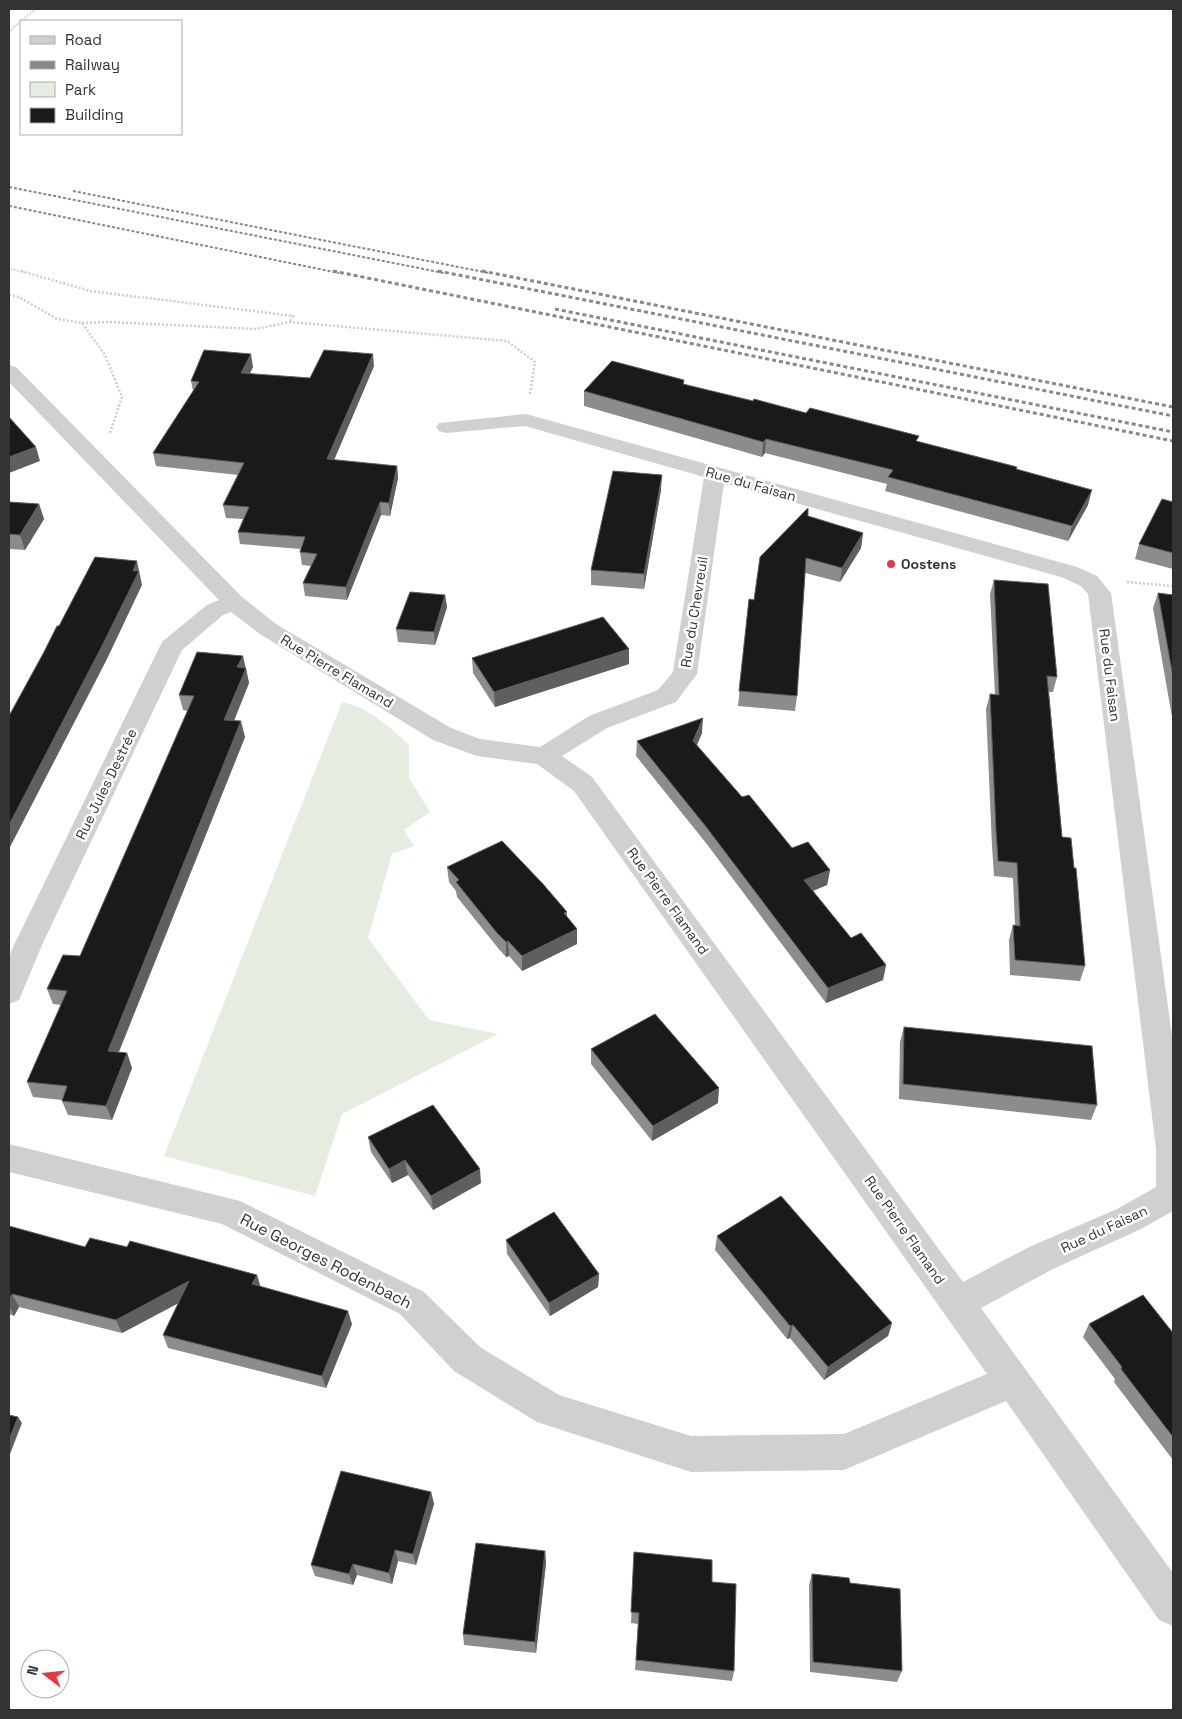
<svg xmlns="http://www.w3.org/2000/svg" width="1182" height="1719" viewBox="0 0 1182 1719" font-family="'Space Grotesk',sans-serif">
	<style>
		.green { fill: #e6ecdf }
		.lines { fill: none; stroke-linecap: round; stroke-linejoin: round }
		.path-far1 { stroke: #cdcdcd; stroke-width: 2; stroke-dasharray: 1 1; stroke-linecap: butt }
		.path { stroke: #cdcdcd; stroke-width: 2.5; stroke-dasharray: 2 2; stroke-linecap: butt }
		.street { fill: #d0d0d0; fill-rule: evenodd }
		.rail-far1 { stroke: #888; stroke-width: 2; stroke-dasharray: 3 2; stroke-linecap: butt }
		.rail { stroke: #888; stroke-width: 3; stroke-dasharray: 4 3; stroke-linecap: butt }
		.wall { fill: #8c8c8c }
		.shaded-wall { fill: #5f5f5f }
		.building { fill: #1a1a1a; stroke: #5f5f5f }
		.poi-dot { fill: #e63946; stroke: #fff; stroke-width: 2 }
		.labels { text-anchor: middle; dominant-baseline: central; stroke-width: 5; stroke-linejoin: round; paint-order: stroke }
		.street-label { font-size: 14px; fill: #333; stroke: #fff }
		.poi-label { font-size: 14px; font-weight: bold; fill: #333; stroke: #fff; text-anchor: start }
		.near-street-label { font-size: 16px; fill: #333; stroke: #fff }
	</style>
	<rect width="100%" height="100%" fill="#fff"/>
	<path class="green" d="M342,702C368,707 390,727 409,745V778L430,812L404,830L414,846L392,854L368,938L429,1020L498,1034L342,1114L315,1196L164,1156Z"/>
	<g class="lines">
		<g class="path-far1">
			<polyline points="21,21 36,9"/>
			<polyline points="9,32 21,21"/>
			<polyline points="9,268 25,273"/>
		</g>
		<g class="path">
			<polyline points="21,271 90,291 293,316 290,322"/>
			<polyline points="9,295 19,297 57,319 82,323 105,355 122,397 110,433"/>
			<polyline points="82,323 109,322 256,329 290,322 507,341 535,362 530,394"/>
			<polyline points="1127,582 1173,586"/>
		</g>
		<path class="street" d="M9,365L16,367L242,597L276,624L451,728L480,739L540,747L589,716L658,690L673,672L704,477L525,426L446,433L439,431L436,427L439,423L526,414L1077,567L1097,576L1111,593L1173,1043V1211L1141,1229L1053,1269L981,1308L1173,1573V1626L1159,1620L1006,1401L844,1470L691,1472L537,1422L454,1371L400,1314L222,1224L9,1172V1144L240,1201L424,1292L480,1347L559,1395L691,1436L844,1434L987,1374L574,791L537,764L477,756L433,740L260,634L231,612L223,615L182,650L42,945L19,1000L9,1004V957L14,945L160,646L163,641L207,605L219,600L9,382ZM724,483L1061,577L1081,586L1088,594L1156,1149V1187L1117,1209L1029,1247L963,1282L592,777L562,756L607,728L676,702L697,674Z"/>
		<g class="rail-far1">
			<polyline points="9,187 444,273"/>
			<polyline points="73,191 489,273"/>
			<polyline points="9,206 339,273"/>
		</g>
		<g class="rail">
			<polyline points="333,271 1173,441"/>
			<polyline points="438,271 1173,416"/>
			<polyline points="482,271 1173,407"/>
			<polyline points="555,309 1173,432"/>
		</g>
	</g>
	<g class="wall">
		<polygon points="374,366 334,460 397,466 398,478 390,516 381,515 347,600 305,596 303,583 311,566 302,565 300,552 301,549 240,544 238,532 243,519 226,518 223,505 238,475 156,466 153,453 193,391 191,381 253,367 250,374 310,378"/>
		<polygon points="684,380 684,385 918,442 1017,469 1088,505 1068,541 885,491 887,484 765,453 762,457 584,406 584,391"/>
		<polygon points="661,490 644,589 591,585 591,570"/>
		<polygon points="9,502 39,504 44,519 25,550 9,549"/>
		<polygon points="1173,502 1173,569 1135,559 1139,544"/>
		<polygon points="808,516 863,533 861,548 840,582 805,573 797,696 795,711 738,706 749,599 754,600"/>
		<polygon points="994,580 1057,677 1053,692 1049,692 1062,837 1085,966 1080,981 1010,975 1009,940 1013,925 1015,925 1013,878 994,876 992,846 986,709 990,694 995,695 990,594"/>
		<polygon points="1158,593 1173,595 1173,723 1153,608"/>
		<polygon points="445,595 447,607 435,645 398,642 396,629"/>
		<polygon points="472,658 629,664 495,707 473,673"/>
		<polygon points="245,668 246,668 249,683 234,721 245,737 119,1052 127,1053 132,1068 112,1120 68,1115 62,1101 62,1100 33,1097 27,1082 61,1005 53,1004 47,989 80,956 188,711 183,710 179,695"/>
		<polygon points="702,733 697,745 742,797 792,848 830,870 827,885 813,891 851,938 886,965 883,980 826,1003 706,843 636,756 637,741"/>
		<polygon points="447,867 567,912 567,917 577,929 577,944 522,971 509,956 506,957 498,948 457,897 456,891 449,882"/>
		<polygon points="904,1027 1097,1105 1091,1120 899,1099 900,1042"/>
		<polygon points="591,1049 718,1103 652,1141 591,1064"/>
		<polygon points="368,1137 481,1183 433,1210 408,1175 392,1183 371,1152"/>
		<polygon points="9,1226 85,1247 127,1247 257,1275 260,1287 352,1324 326,1388 168,1348 163,1335 178,1303 122,1333 19,1307 14,1316 9,1314"/>
		<polygon points="717,1236 892,1323 888,1336 824,1380 790,1338 787,1339 715,1250"/>
		<polygon points="506,1240 599,1274 598,1287 550,1316 507,1254"/>
		<polygon points="1089,1324 1173,1333 1173,1460 1114,1382 1115,1379 1083,1337"/>
		<polygon points="431,1492 434,1504 416,1565 398,1561 392,1584 357,1575 353,1585 315,1576 311,1565"/>
		<polygon points="545,1551 546,1563 536,1653 464,1645 463,1634"/>
		<polygon points="634,1552 712,1582 734,1671 732,1681 635,1670 638,1624 631,1623"/>
		<polygon points="812,1574 850,1583 902,1671 897,1682 810,1672 809,1585"/>
	</g>
	<g class="shaded-wall">
		<polygon points="251,354 253,367 243,385 241,373"/>
		<polygon points="373,354 374,366 329,472 327,459"/>
		<polygon points="766,439 765,453 762,457 763,442"/>
		<polygon points="36,447 40,461 9,473 9,457"/>
		<polygon points="397,466 398,478 390,516 389,503"/>
		<polygon points="662,475 661,490 644,589 644,574"/>
		<polygon points="1092,490 1088,505 1068,541 1072,526"/>
		<polygon points="380,502 381,515 347,600 346,587"/>
		<polygon points="39,504 44,519 25,550 20,535"/>
		<polygon points="863,533 861,548 840,582 842,568"/>
		<polygon points="137,561 142,585 107,659 9,849 9,825"/>
		<polygon points="445,595 447,607 435,645 434,632"/>
		<polygon points="629,649 629,664 495,707 494,692"/>
		<polygon points="243,656 249,683 228,735 224,720 237,667"/>
		<polygon points="703,718 702,733 692,756 693,741"/>
		<polygon points="241,721 245,737 113,1066 108,1051"/>
		<polygon points="830,870 827,885 802,895 804,880"/>
		<polygon points="577,929 577,944 522,971 522,956"/>
		<polygon points="508,941 509,956 506,957 506,942"/>
		<polygon points="886,965 883,980 826,1003 828,988"/>
		<polygon points="127,1053 132,1068 112,1120 106,1106"/>
		<polygon points="719,1088 718,1103 652,1141 653,1126"/>
		<polygon points="405,1160 408,1175 392,1183 389,1169"/>
		<polygon points="480,1169 481,1183 433,1210 431,1196"/>
		<polygon points="599,1274 598,1287 550,1316 549,1303"/>
		<polygon points="257,1275 261,1288 252,1284"/>
		<polygon points="189,1281 194,1295 122,1333 116,1320"/>
		<polygon points="12,1294 19,1307 14,1316 9,1306 9,1300"/>
		<polygon points="348,1311 352,1324 326,1388 322,1376"/>
		<polygon points="892,1323 888,1336 824,1380 828,1367"/>
		<polygon points="793,1325 790,1338 787,1339 790,1326"/>
		<polygon points="18,1417 22,1423 10,1454 9,1452 9,1440"/>
		<polygon points="431,1492 434,1504 416,1565 413,1554"/>
		<polygon points="395,1550 398,1561 392,1584 389,1573"/>
		<polygon points="545,1551 546,1563 536,1653 535,1642"/>
		<polygon points="353,1564 357,1575 353,1585 349,1574"/>
	</g>
	<g class="building">
		<polygon points="204,350 251,354 241,373 310,378 324,350 373,354 327,459 397,466 389,503 380,502 346,587 303,583 317,554 300,552 305,537 238,532 249,507 223,505 244,463 153,453 199,382 191,381"/>
		<polygon points="612,361 684,380 683,384 753,401 754,399 806,413 810,408 919,436 916,441 1017,467 1016,469 1092,490 1072,526 888,477 893,470 766,439 763,442 584,391"/>
		<polygon points="9,417 36,447 9,457"/>
		<polygon points="613,471 662,475 644,574 591,570"/>
		<polygon points="1162,499 1173,502 1173,553 1139,544"/>
		<polygon points="9,502 39,504 20,535 9,534"/>
		<polygon points="808,508 808,516 863,533 842,568 806,558 797,696 739,691 749,599 754,600 760,557"/>
		<polygon points="95,557 137,561 133,571 139,571 103,644 9,825 9,716 44,652 57,626 59,626"/>
		<polygon points="994,580 1048,584 1057,677 1047,676 1062,837 1071,838 1074,868 1076,868 1085,966 1015,960 1013,925 1020,926 1017,863 998,861 996,831 990,694 999,695"/>
		<polygon points="410,592 445,595 434,632 396,629"/>
		<polygon points="1158,593 1173,595 1173,677"/>
		<polygon points="603,617 629,649 494,692 472,658"/>
		<polygon points="197,652 243,656 237,667 246,668 224,720 241,721 108,1051 127,1053 106,1106 62,1101 67,1086 27,1082 67,991 47,989 63,955 80,956 194,696 179,695"/>
		<polygon points="703,718 693,741 742,797 749,795 792,848 808,842 830,870 804,880 851,938 861,933 886,965 828,988 707,828 637,741"/>
		<polygon points="502,841 543,884 567,912 564,913 577,929 522,956 508,941 506,942 497,933 456,882 459,880 447,867"/>
		<polygon points="655,1014 719,1088 653,1126 591,1049"/>
		<polygon points="904,1027 1092,1046 1097,1105 903,1084"/>
		<polygon points="433,1105 480,1169 431,1196 405,1160 389,1169 368,1137"/>
		<polygon points="781,1196 892,1323 828,1367 793,1325 790,1326 717,1236"/>
		<polygon points="554,1212 599,1274 549,1303 506,1240"/>
		<polygon points="9,1226 85,1247 90,1238 127,1247 130,1241 257,1275 252,1284 348,1311 322,1376 163,1335 189,1281 116,1320 12,1294 9,1300"/>
		<polygon points="1143,1295 1173,1333 1173,1437 1121,1369 1122,1367 1089,1324"/>
		<polygon points="9,1415 18,1417 9,1440"/>
		<polygon points="341,1471 431,1492 413,1554 395,1550 389,1573 353,1564 349,1574 311,1565"/>
		<polygon points="476,1543 545,1551 535,1642 463,1634"/>
		<polygon points="634,1552 712,1560 712,1582 736,1584 734,1671 636,1660 639,1613 631,1612"/>
		<polygon points="812,1574 849,1578 850,1583 900,1589 902,1671 813,1662"/>
	</g>
	<circle class="poi-dot" cx="891" cy="564" r="5"/>
	<g class="labels">
		<g class="street-label">
			<text transform="translate(751 484) rotate(16)">Rue du Faisan</text>
			<text transform="translate(694 612) rotate(-81)">Rue du Chevreuil</text>
			<text transform="translate(337 671) rotate(31)">Rue Pierre Flamand</text>
			<text transform="translate(1110 675) rotate(83)">Rue du Faisan</text>
			<text transform="translate(106 784) rotate(-64)">Rue Jules Destrée</text>
			<text transform="translate(668 901) rotate(54)">Rue Pierre Flamand</text>
			<text transform="translate(1104 1229) rotate(-25)">Rue du Faisan</text>
			<text transform="translate(905 1230) rotate(55)">Rue Pierre Flamand</text>
		</g>
		<g class="poi-label">
			<text x="901" y="564">Oostens</text>
		</g>
		<g class="near-street-label">
			<text transform="translate(326 1261) rotate(27)">Rue Georges Rodenbach</text>
		</g>
	</g>
	<rect width="1182" height="1719" fill="none" stroke="#333333" stroke-width="20"/>
	<rect x="20" y="20" width="162" height="115" fill="#ffffff" stroke="#adadad"/>
	<rect x="30" y="36" width="25" height="8" fill="#d0d0d0" stroke="#adadad"/>
	<text x="65" y="45" font-size="15" fill="#333333">Road</text>
	<rect x="30" y="61" width="25" height="8" fill="#888888" stroke="#adadad"/>
	<text x="65" y="70" font-size="15" fill="#333333">Railway</text>
	<rect x="30" y="82" width="25" height="15" fill="#e6ecdf" stroke="#adadad"/>
	<text x="65" y="95" font-size="15" fill="#333333">Park</text>
	<rect x="30" y="108" width="25" height="15" fill="#1a1a1a" stroke="#adadad"/>
	<text x="65" y="120" font-size="15" fill="#333333">Building</text>
	<g transform="translate(45 1674) rotate(286)"><circle r="24" fill="#ffffff" stroke="#adadad"/>
	<path d="M0-4L9 19L0 12L-9 19Z" fill="#e63946"/>
	<text y="-8" font-size="14" font-weight="bold" text-anchor="middle" fill="#333333">N</text>
	</g>
</svg>
